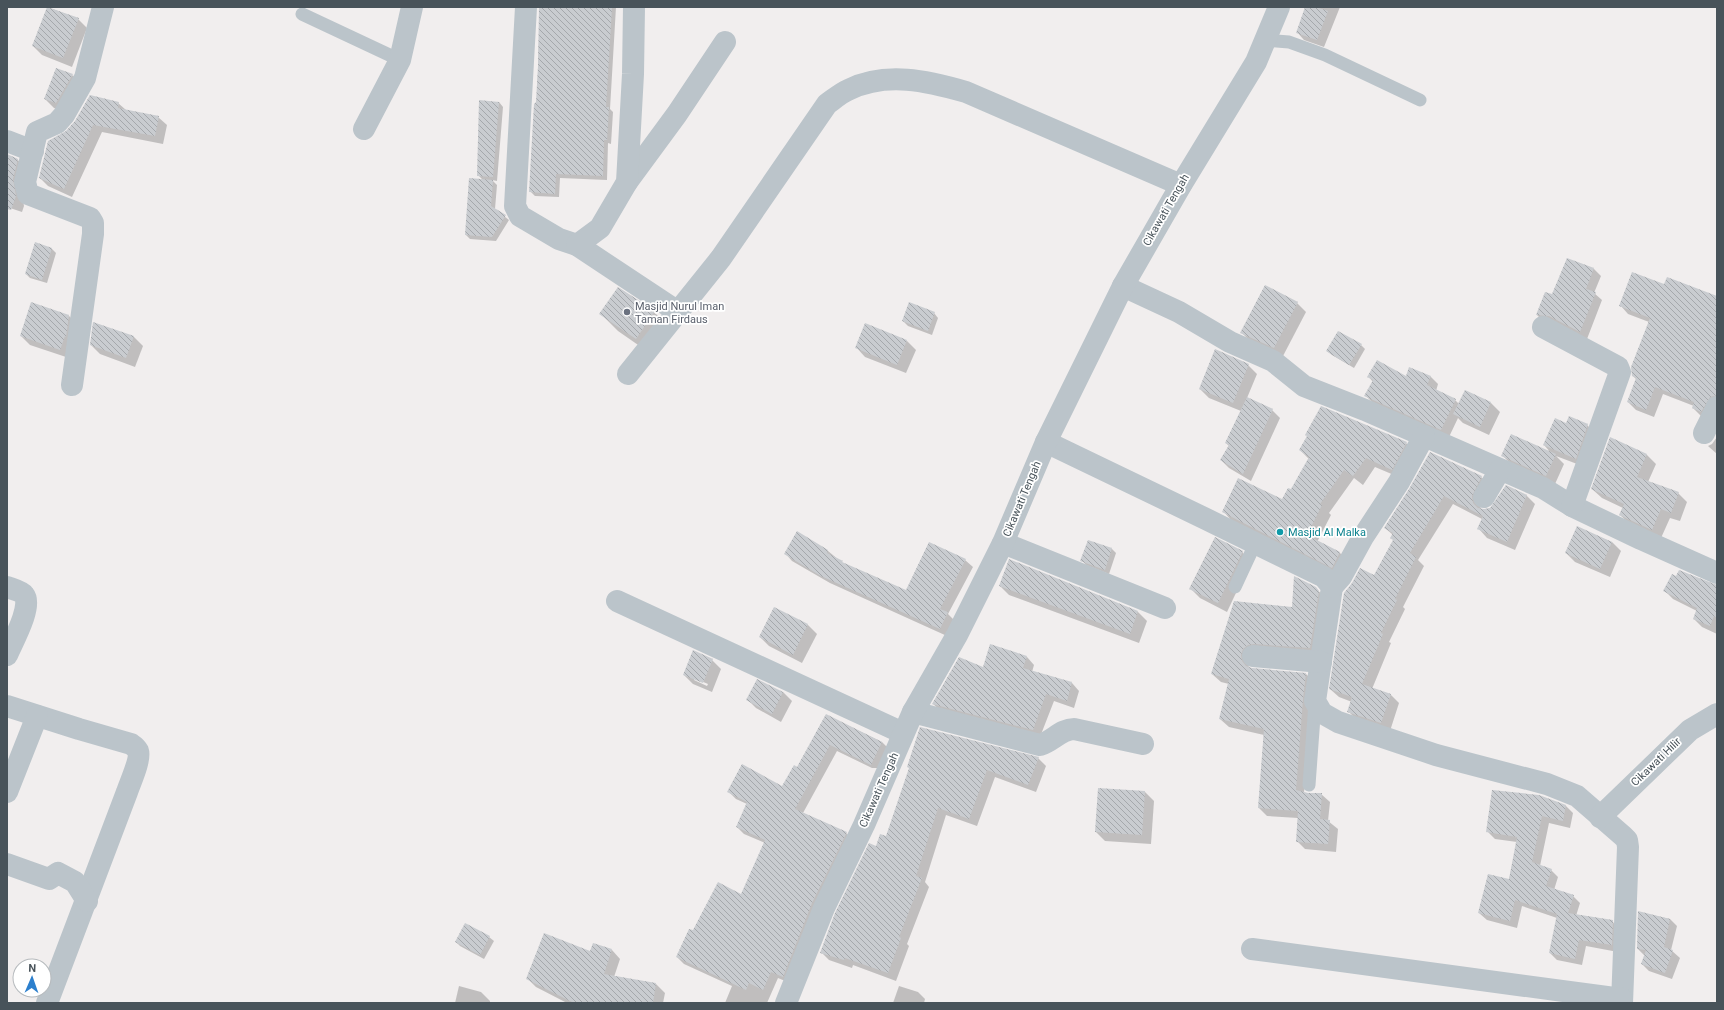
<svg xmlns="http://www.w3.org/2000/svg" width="1724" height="1010" viewBox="0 0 1724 1010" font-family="Roboto,sans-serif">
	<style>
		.shadow { fill: #0003; fill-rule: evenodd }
		.building { fill: url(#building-back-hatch) }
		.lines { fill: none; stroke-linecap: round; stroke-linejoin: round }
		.service { stroke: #bbc4ca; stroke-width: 13 }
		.minor { stroke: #bbc4ca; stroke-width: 22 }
		.worship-dot { fill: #6b7280; stroke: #fff; stroke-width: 1.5 }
		.culture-dot { fill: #0f9aa8; stroke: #fff; stroke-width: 1.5 }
		.labels { text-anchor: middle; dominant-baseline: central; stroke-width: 3.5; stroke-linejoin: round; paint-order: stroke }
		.street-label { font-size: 11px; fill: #48535a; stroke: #fff }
		.worship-label { font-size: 11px; fill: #5b616d; stroke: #fff; text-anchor: start }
		.culture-label { font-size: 11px; fill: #0d838f; stroke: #fff; text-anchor: start }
	</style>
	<defs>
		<pattern id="building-back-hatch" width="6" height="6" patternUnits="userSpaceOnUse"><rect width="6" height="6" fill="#c9ccd0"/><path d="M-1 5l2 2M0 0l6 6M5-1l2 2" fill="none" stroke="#a5a8ac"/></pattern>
	</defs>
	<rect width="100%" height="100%" fill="#f1eeee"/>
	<g class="shadow">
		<polygon points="48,7 78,19 87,28 72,67 42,55 33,46"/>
		<polygon points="540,7 616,7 610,109 613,112 611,144 608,143 607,180 560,178 559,197 535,196 530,191 537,103"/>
		<polygon points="1307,7 1340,7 1324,47 1304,40 1297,32"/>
		<polygon points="72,75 81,84 66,112 54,108 45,99"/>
		<polygon points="499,102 503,107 497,181 492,180 497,185 495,209 509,220 496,241 470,239 466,235 483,180 478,175"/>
		<polygon points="118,103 126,110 158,117 167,125 163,144 102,132 72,197 48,186 40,178 49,142"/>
		<polygon points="7,155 17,159 26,169 21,189 24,206 22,212 7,207"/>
		<polygon points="35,244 52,249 56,253 47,283 30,278 26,274"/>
		<polygon points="1567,259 1594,269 1601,276 1594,293 1602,300 1587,339 1544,322 1537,315 1546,293 1553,296"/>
		<polygon points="1665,285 1716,297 1717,294 1717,405 1701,416 1693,408 1694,406 1663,394 1654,417 1636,410 1628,402 1637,380 1633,376 1649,322 1628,314 1621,306"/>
		<polygon points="1297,303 1306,312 1283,356 1250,341 1241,332"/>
		<polygon points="654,312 672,330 654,356 618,331 601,314"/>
		<polygon points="934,313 938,318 932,335 908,326 903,321"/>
		<polygon points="69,316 78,325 69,358 30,345 21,336"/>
		<polygon points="134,337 143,346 135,367 100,354 91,345"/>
		<polygon points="907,341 916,350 906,373 865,357 856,347"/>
		<polygon points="1361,345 1365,349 1354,368 1332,355 1327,351"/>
		<polygon points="1248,365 1257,374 1247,398 1272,410 1280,418 1251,481 1229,468 1221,460 1229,446 1226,443 1241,411 1209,398 1200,389"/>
		<polygon points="1368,376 1406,378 1430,376 1438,384 1436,391 1455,400 1459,404 1465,391 1491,403 1500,412 1489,435 1463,423 1458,418 1449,437 1374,404 1366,396 1373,382"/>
		<polygon points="1566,425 1587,425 1596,434 1585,467 1556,456 1564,464 1555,484 1512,465 1503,456 1551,453 1544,445"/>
		<polygon points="1717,437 1717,454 1708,446 1712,444"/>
		<polygon points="1610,439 1647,455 1656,464 1648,482 1678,493 1687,502 1680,521 1670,518 1661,538 1630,524 1620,515 1623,508 1602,498 1592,489"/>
		<polygon points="1406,443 1415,452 1401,478 1375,467 1363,485 1354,478 1329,513 1331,515 1317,542 1340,553 1349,563 1341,576 1232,521 1223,511 1282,500 1292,491 1309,459 1300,450"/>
		<polygon points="1481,477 1490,485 1480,505 1481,510 1484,510 1526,495 1535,504 1515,550 1487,538 1479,529 1482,519 1453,504 1418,560 1424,566 1403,607 1405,609 1389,642 1391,643 1372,689 1391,695 1399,703 1390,731 1357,720 1349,712 1352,702 1339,697 1330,689 1374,576 1394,541 1393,535 1385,528 1410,489"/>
		<polygon points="1577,528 1612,542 1621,551 1610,577 1575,562 1566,553"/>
		<polygon points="1088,541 1112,549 1116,553 1109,574 1086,565 1082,560"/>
		<polygon points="929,543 965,560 973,567 948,614 954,620 947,636 830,583 792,561 785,553 828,551 845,565 906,591"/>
		<polygon points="1242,552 1251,561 1227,612 1200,598 1191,589"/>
		<polygon points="1000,586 1138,612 1147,621 1139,643 1009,595"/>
		<polygon points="1717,586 1717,634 1702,627 1694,619 1697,611 1673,599 1665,591"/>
		<polygon points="1315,588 1324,596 1318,656 1248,664 1249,668 1251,669 1306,674 1314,682 1310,708 1304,793 1321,794 1330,802 1328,821 1338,829 1336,852 1305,849 1297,841 1298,818 1267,816 1259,808 1264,735 1229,727 1220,719 1229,684 1221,682 1212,674 1235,602 1293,608"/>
		<polygon points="774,608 808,625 817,634 802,663 769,646 760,637"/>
		<polygon points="1027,657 1034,665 1032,672 1072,683 1079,691 1074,708 1054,701 1040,737 941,711 933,704 983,668"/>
		<path d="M712,660L721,669L712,692L693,684L684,675ZM694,678L708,684L707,686L694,680Z"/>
		<polygon points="783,692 792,701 781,722 756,708 747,699"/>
		<polygon points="826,715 882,742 889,749 880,768 872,768 837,751 803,813 846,833 853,840 790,983 778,978 767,1003 725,1003 732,986 684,964 677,957 693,932 742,895 765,843 744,834 737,827 747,804 736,799 729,792 783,787 798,768"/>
		<polygon points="1038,758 1046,766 1036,792 995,777 977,826 946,815 925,882 929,887 907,944 909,946 896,981 853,965 852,968 829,960 821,952 877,847 886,838 910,768"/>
		<polygon points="1099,789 1145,792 1154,801 1151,844 1105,841 1096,832"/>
		<polygon points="1539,796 1566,806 1573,813 1570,828 1549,823 1540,866 1551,870 1558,877 1554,890 1573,896 1580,903 1576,916 1612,921 1619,929 1618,952 1586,946 1582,965 1557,960 1550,953 1557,918 1522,906 1517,928 1487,920 1479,913 1509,880 1517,842 1495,839 1488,832"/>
		<polygon points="1639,912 1670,919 1677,926 1671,950 1680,958 1672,979 1649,971 1642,964 1645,956 1638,949"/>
		<polygon points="489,937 494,941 484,959 460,946 456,942"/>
		<polygon points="612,950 620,959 614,977 656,984 665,993 663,1003 567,1003 536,987 527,978 591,953"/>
		<polygon points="459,986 481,992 490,1001 490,1003 455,1003"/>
		<polygon points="899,986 918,992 925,999 924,1003 893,1003"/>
	</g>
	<g class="building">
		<polygon points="47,7 79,18 63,58 32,46"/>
		<polygon points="539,7 612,7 606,107 609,107 607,140 604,140 603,176 556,174 555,194 529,192 534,104 536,102 538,66"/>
		<polygon points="1305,7 1316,7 1328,11 1317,40 1296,33"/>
		<polygon points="56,68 73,74 56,103 44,99"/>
		<polygon points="90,95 119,102 118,108 159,116 155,136 93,125 64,189 39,178 48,141 66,131 75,121"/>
		<polygon points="479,100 499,102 493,177 477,176"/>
		<polygon points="7,154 18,159 13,179 16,196 11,210 7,209"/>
		<polygon points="469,178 493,180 491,206 506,215 492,237 465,235"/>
		<polygon points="35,242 52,248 42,280 25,274"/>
		<polygon points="1567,258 1594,268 1586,289 1596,292 1580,332 1549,316 1536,315 1545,292 1552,294"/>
		<polygon points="1632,272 1664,284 1667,277 1717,296 1717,395 1710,397 1701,412 1692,408 1694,402 1655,387 1646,410 1627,402 1636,378 1632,376 1631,367 1650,318 1619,306"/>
		<polygon points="1265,285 1298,302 1274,348 1240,333"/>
		<polygon points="618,287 655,311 636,339 599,314"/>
		<polygon points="31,302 69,315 66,337 65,336 60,350 20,336"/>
		<polygon points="909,302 935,312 928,331 902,321"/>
		<polygon points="93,322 134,336 126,358 90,345"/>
		<polygon points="865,323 907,340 897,365 855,348"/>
		<polygon points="1338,331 1362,344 1349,365 1326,351"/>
		<polygon points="1215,349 1249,364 1233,403 1199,389"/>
		<polygon points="1377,360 1406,376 1409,367 1431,376 1427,385 1456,399 1441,430 1364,396 1373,380 1367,377"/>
		<polygon points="1465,390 1491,402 1480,427 1453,414"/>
		<polygon points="1247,397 1273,409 1243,474 1220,460 1229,445 1225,443"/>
		<polygon points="1321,406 1407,442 1392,470 1366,458 1353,476 1344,470 1320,504 1322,505 1307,535 1340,552 1332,568 1222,512 1238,478 1282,499 1288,488 1291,489 1309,457 1299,450 1307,436 1305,435"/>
		<polygon points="1569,416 1588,424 1576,459 1543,445 1555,418 1566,423"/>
		<polygon points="1511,434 1556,454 1546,476 1501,456"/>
		<polygon points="1610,437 1647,454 1637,477 1679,492 1671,513 1661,509 1652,530 1619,515 1624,504 1591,489"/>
		<polygon points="1430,452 1482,476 1472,496 1473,503 1478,508 1484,509 1490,508 1506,485 1527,495 1507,542 1477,529 1483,516 1444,496 1410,553 1416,557 1395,599 1397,600 1381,633 1383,634 1362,684 1391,694 1381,723 1347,712 1352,697 1329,689 1344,593 1352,583 1360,568 1374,575 1393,540 1390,538 1393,533 1384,528 1409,489"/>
		<polygon points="1577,526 1612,542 1600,569 1565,553"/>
		<polygon points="797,531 828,550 827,553 843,561 842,562 906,590 929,542 966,559 940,609 948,612 940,629 821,576 784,554"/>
		<polygon points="1215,537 1243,551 1218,603 1189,589"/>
		<polygon points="1088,540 1112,548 1105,570 1080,561"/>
		<polygon points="1009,559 1138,611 1130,634 999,586"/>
		<polygon points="1679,570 1717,585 1717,618 1714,616 1710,626 1693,619 1697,608 1663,591 1672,574 1676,576"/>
		<polygon points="1294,576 1316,587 1319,591 1310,648 1254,644 1248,645 1243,649 1241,655 1242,661 1246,666 1252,668 1306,673 1303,699 1296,790 1308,793 1322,793 1320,819 1330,820 1328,844 1296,842 1298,811 1258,808 1264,729 1219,719 1229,679 1211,674 1234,601 1292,607"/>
		<polygon points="774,607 808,624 793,655 759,637"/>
		<polygon points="990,644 1027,656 1023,668 1072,682 1067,701 1046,694 1033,730 932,704 959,657 983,667"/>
		<polygon points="693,650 713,659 703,683 683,675"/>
		<polygon points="757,679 783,692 772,714 746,700"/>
		<polygon points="826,714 882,742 871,765 830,745 795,809 847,832 812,903 783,977 771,972 763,990 749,983 746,990 676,957 689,929 693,930 718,882 741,894 765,840 736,827 747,802 727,792 742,764 782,786 794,765 797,767"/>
		<polygon points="920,727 1039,757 1028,785 987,770 969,819 938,808 916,876 922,878 899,937 901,938 888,973 845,958 844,960 820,953 835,913 869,843 876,846 880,834 886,836 909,768 907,767"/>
		<polygon points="1098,788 1145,791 1142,835 1095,832"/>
		<polygon points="1492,790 1539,795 1566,805 1563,821 1542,816 1532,862 1552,869 1546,886 1574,895 1568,913 1613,920 1612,945 1579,940 1575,959 1549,953 1557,914 1515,900 1510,921 1478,913 1488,874 1509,879 1517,837 1486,832"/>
		<polygon points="1638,911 1670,919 1664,947 1673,950 1665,973 1641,964 1646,950 1637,949"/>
		<polygon points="465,923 490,936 480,955 455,942"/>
		<polygon points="544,933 590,951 593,943 612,949 604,974 656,983 653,1003 574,1003 526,979"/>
	</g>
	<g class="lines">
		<g class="service">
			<polyline points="302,14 400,60"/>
			<polyline points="1265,40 1289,42 1325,55 1420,100"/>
			<polyline points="1235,587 1255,544"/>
			<polyline points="1309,785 1315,703"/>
		</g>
		<g class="minor">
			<polyline points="526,7 515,206 520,216 559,239 577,245 678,312"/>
			<polyline points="364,129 400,60 412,7"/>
			<polyline points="7,141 33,151"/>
			<polyline points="627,182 677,114 725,42"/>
			<polyline points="577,245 600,228 627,182 633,74 634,7"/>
			<polyline points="1123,286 1179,312 1230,342 1273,361 1304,386 1365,410 1543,488 1572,506 1641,539 1717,573"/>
			<polyline points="1543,327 1618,367 1620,372 1572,506"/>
			<path d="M628,374L721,258L827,104C834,99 841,93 848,90C886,71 928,81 966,92L1181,185"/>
			<polyline points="72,385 93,234 93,223 90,218 28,194 25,182 37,132 57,123 64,115 85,78 103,7"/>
			<polyline points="1704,433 1717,407"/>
			<polyline points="1046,442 1206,519 1324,577 1332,587 1315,701 1322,713 1338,722 1436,755 1547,784 1577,796 1623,836 1627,840 1628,847 1622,1003"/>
			<polyline points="1484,497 1500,470"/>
			<polyline points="1003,543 1165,608"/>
			<path d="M7,587C12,589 21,591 24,595C33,606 12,643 7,655"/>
			<polyline points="1332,587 1341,577 1363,537 1399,482 1424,436"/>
			<polyline points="617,601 903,733"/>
			<polyline points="1253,656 1321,662"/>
			<path d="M7,706L79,729L131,744C134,746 136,747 138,751C141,759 130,783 127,792L47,1003"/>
			<path d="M913,712L1040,745C1053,741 1061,729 1074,729L1143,744"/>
			<polyline points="7,792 37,716"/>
			<polyline points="1600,817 1690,730 1717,714"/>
			<polyline points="7,864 49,879 58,873 75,882 87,901"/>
			<polyline points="1252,949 1622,999"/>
			<polyline points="786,1003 824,908 864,825 913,712 957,635 1003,543 1046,442 1123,286 1181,185 1256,62 1279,7"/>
		</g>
	</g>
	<circle class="worship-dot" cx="627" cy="312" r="4"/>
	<circle class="culture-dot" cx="1280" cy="532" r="4"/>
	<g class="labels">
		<g class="street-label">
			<text transform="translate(1166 210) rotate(-60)">Cikawati Tengah</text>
			<text transform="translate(1022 499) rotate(-67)">Cikawati Tengah</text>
			<text transform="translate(1656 762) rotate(-44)">Cikawati Hilir</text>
			<text transform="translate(879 790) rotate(-66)">Cikawati Tengah</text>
		</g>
		<g class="worship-label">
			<text x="635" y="306">Masjid Nurul Iman<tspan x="635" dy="13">Taman Firdaus</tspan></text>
		</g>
		<g class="culture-label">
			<text x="1288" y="532">Masjid Al Malka</text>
		</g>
	</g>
	<rect width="1724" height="1010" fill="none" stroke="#48535a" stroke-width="16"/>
	<g transform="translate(32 978) rotate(2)"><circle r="19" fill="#ffffff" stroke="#b6babd"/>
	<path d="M0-3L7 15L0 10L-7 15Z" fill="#2c7fcd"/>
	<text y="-6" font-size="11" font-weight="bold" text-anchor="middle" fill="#48535a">N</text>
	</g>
</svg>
